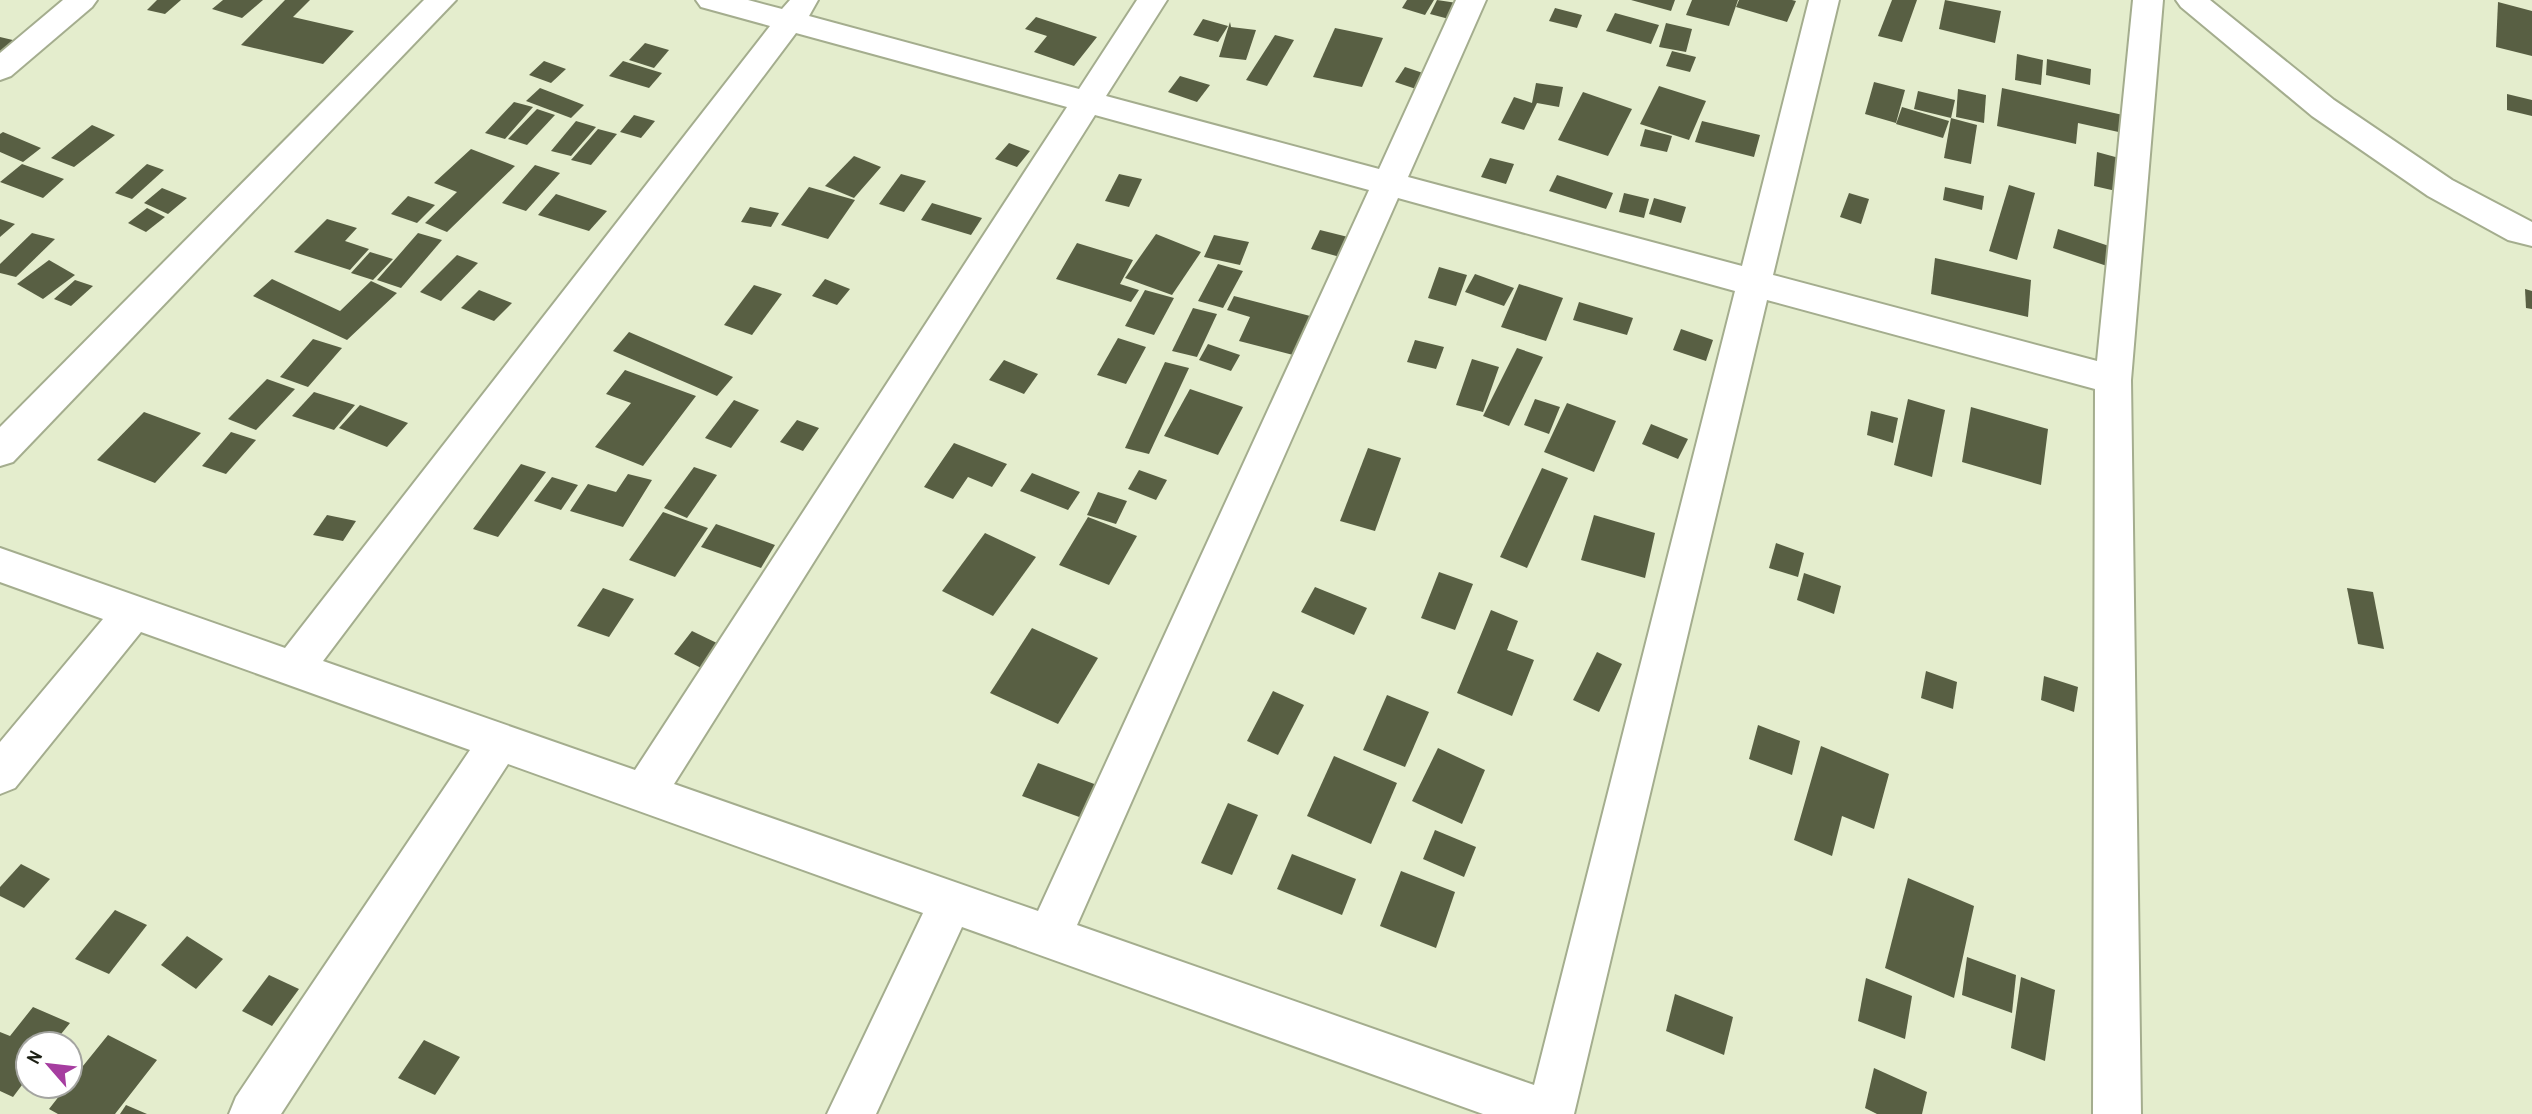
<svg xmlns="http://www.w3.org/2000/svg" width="2532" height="1114" viewBox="0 0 2532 1114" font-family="'Archivo Narrow',sans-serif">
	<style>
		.building { fill: #585f43 }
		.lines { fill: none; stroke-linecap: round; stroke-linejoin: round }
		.minor-casing { stroke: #a4ad8e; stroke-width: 4 }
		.minor { fill: #fff; fill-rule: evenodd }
	</style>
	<rect width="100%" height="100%" fill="#e4edcd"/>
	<g class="building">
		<polygon points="157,0 181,0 165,14 147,10"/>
		<polygon points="223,0 263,0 242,18 212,9"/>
		<polygon points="285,0 310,0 293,17 354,31 323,64 241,45"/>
		<polygon points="1407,0 1434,0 1425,15 1402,8"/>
		<polygon points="1437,0 1457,3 1449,19 1430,14"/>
		<polygon points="1631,0 1675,0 1671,11"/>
		<polygon points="1692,0 1738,0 1729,26 1686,15"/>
		<polygon points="1739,0 1792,0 1796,1 1787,22 1736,7"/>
		<polygon points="1892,0 1917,0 1902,42 1878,36"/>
		<polygon points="1945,0 2001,11 1995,43 1939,29"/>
		<polygon points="2498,2 2532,11 2532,56 2496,47"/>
		<polygon points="1555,8 1582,15 1577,28 1549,21"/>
		<polygon points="1615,13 1659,25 1651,44 1606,31"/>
		<polygon points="1036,17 1097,37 1074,66 1034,52 1047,36 1025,29"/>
		<polygon points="1203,19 1228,26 1218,42 1193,35"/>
		<polygon points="1230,22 1231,27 1256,30 1246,60 1219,57"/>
		<polygon points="1666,23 1692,29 1686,52 1659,47"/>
		<polygon points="1335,28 1383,38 1362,87 1313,77"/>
		<polygon points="1275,35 1294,40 1267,86 1246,80"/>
		<polygon points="0,37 17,41 4,53 0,52"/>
		<polygon points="645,43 669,50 654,68 629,60"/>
		<polygon points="1672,51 1696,57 1690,72 1666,66"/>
		<polygon points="2017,54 2043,60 2041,85 2015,80"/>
		<polygon points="2047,59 2091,69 2090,85 2046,75"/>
		<polygon points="544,61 566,69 551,83 529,75"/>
		<polygon points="623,61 662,73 649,88 609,76"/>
		<polygon points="1405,67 1429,75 1419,90 1395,82"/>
		<polygon points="1180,76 1210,85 1197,102 1168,92"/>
		<polygon points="1874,82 1905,90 1896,123 1865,114"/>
		<polygon points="1536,83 1563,87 1559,107 1537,103 1524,130 1501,123 1514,97 1532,103"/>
		<polygon points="1659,86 1706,101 1689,140 1640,124"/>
		<polygon points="540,88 584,105 571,118 526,101"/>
		<polygon points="2002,88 2123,115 2123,133 2078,123 2076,144 1997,126"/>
		<polygon points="1958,89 1986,95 1984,123 1956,117"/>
		<polygon points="1918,91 1955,100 1951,118 1914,109"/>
		<polygon points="1583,92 1632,109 1608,156 1558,140"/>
		<polygon points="2507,94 2532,100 2532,116 2507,110"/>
		<polygon points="514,102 533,107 505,139 485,133"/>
		<polygon points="1902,107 1949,121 1943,138 1896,124"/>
		<polygon points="537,109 555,115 527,145 508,139"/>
		<polygon points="634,115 655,121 641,138 620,132"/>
		<polygon points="1951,118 1977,125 1971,164 1944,158"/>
		<polygon points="576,121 596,127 571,156 551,151"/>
		<polygon points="1702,121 1760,135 1754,157 1695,142"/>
		<polygon points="92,125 115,135 74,167 51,158"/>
		<polygon points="598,129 617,134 591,165 571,160"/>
		<polygon points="1645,129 1672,136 1667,152 1640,146"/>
		<polygon points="3,132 41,148 23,162 0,152 0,134"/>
		<polygon points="1009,143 1030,151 1017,167 995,159"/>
		<polygon points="471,149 515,166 447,232 425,223 457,192 434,183"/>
		<polygon points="2097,152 2119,158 2116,191 2094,186"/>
		<polygon points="854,156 881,167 854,198 825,186"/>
		<polygon points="1490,158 1514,164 1506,184 1481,177"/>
		<polygon points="22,164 64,179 43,198 0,182"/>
		<polygon points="147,164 164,170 132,199 115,193"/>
		<polygon points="535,165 560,173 526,211 502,203"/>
		<polygon points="901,174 926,181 904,212 879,204"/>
		<polygon points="1119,174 1142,179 1129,207 1105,201"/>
		<polygon points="1557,175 1613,193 1606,209 1549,191"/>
		<polygon points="2009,185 2035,193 2017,260 1989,251"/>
		<polygon points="809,187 855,200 828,239 781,225"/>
		<polygon points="1945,187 1984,196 1982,210 1943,200"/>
		<polygon points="162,188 187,198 168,214 144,203"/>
		<polygon points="1624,193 1649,199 1644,218 1619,212"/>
		<polygon points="1849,193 1869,199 1861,224 1840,217"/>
		<polygon points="556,194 607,211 589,231 538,215"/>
		<polygon points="408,196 435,205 417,223 391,214"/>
		<polygon points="1654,198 1686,207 1681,223 1649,214"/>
		<polygon points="932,203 982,218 971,235 921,220"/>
		<polygon points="750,207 779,213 771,227 741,222"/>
		<polygon points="147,208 165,217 146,232 128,223"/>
		<polygon points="0,219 15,224 0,237"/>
		<polygon points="327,219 357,228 345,241 369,249 350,270 294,252"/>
		<polygon points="2058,229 2115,248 2110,267 2053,248"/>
		<polygon points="1320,230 1348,237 1340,257 1311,249"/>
		<polygon points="32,233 55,239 16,277 0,273 0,264"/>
		<polygon points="418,233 442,240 401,288 377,280"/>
		<polygon points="1156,234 1201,252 1172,295 1125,278"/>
		<polygon points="1214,235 1249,242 1240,265 1204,257"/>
		<polygon points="1077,243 1133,260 1120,284 1139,290 1131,302 1056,279"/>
		<polygon points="370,252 393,259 373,280 351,273"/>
		<polygon points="457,255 478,263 441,301 420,292"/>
		<polygon points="1935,258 2031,280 2028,317 1931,294"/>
		<polygon points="49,260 75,275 43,299 17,284"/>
		<polygon points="1218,264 1243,271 1223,308 1198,301"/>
		<polygon points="1439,267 1467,275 1456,306 1428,298"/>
		<polygon points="1475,274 1514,288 1504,306 1465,292"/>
		<polygon points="272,279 340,311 371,281 397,293 347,340 253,296"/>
		<polygon points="825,279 850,289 837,305 812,296"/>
		<polygon points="75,280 93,286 71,306 54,299"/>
		<polygon points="1519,284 1563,298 1546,341 1501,327"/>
		<polygon points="754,285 782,294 752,335 724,325"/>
		<polygon points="2525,289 2532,291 2532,309 2526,308"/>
		<polygon points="479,290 512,303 494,321 461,308"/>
		<polygon points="1145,290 1174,298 1154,335 1125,326"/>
		<polygon points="1234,296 1314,317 1297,356 1239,341 1250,317 1227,310"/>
		<polygon points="1579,302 1633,318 1627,335 1573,320"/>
		<polygon points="1193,308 1217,314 1197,357 1172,351"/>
		<polygon points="1681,329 1713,340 1706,361 1673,350"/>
		<polygon points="629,332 733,377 717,396 613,351"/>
		<polygon points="1118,338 1146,347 1126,384 1097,375"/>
		<polygon points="313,339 342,348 308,387 280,377"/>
		<polygon points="1415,340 1444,347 1436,369 1407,362"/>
		<polygon points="1208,344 1240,355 1231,371 1199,360"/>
		<polygon points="1517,348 1543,357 1509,426 1483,416"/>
		<polygon points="1472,359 1499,367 1483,412 1456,405"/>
		<polygon points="1004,360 1038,374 1024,394 989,380"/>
		<polygon points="1165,362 1189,368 1149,454 1125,448"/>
		<polygon points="625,370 696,396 643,466 595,447 631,403 606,394"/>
		<polygon points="267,379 295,389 256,430 228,419"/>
		<polygon points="1190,389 1243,407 1218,455 1164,436"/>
		<polygon points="314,392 355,405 334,430 292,416"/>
		<polygon points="1535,399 1560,407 1549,434 1524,425"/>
		<polygon points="1908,399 1945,410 1932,477 1894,465"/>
		<polygon points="734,400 759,410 731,448 705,438"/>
		<polygon points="1567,403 1616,421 1594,472 1544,452"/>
		<polygon points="360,405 408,423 387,447 339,428"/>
		<polygon points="1971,407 2048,429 2041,485 1962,462"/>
		<polygon points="1871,411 1898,418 1893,443 1867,435"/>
		<polygon points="144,412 201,433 155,483 97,460"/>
		<polygon points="797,420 819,428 803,451 780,442"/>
		<polygon points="1651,424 1688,439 1678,459 1642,444"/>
		<polygon points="231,432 256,440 226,474 202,466"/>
		<polygon points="954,443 1007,464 992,487 968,477 953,499 924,487"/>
		<polygon points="1368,448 1401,458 1375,531 1340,521"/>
		<polygon points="521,464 546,472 498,537 473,529"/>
		<polygon points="694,467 717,475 687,518 664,508"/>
		<polygon points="1542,468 1568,478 1527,568 1500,557"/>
		<polygon points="1139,470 1167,480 1156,500 1128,489"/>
		<polygon points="1032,473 1080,492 1068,510 1020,491"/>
		<polygon points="628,474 652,480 623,527 570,511 588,484 616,492"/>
		<polygon points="552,477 578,485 561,510 534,501"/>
		<polygon points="1098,492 1127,501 1116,524 1087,515"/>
		<polygon points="663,512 708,528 675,577 629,560"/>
		<polygon points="327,515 356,521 343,541 313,535"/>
		<polygon points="1594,515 1655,533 1645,578 1581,560"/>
		<polygon points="1088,517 1137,536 1109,585 1059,565"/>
		<polygon points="716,524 775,545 761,568 701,547"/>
		<polygon points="985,533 1036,557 993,616 942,591"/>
		<polygon points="1776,543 1804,553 1798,577 1769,568"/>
		<polygon points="1439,572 1473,584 1455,630 1421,618"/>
		<polygon points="1804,573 1841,586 1834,614 1797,600"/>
		<polygon points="1315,587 1367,608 1354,635 1301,612"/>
		<polygon points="603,588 634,599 609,637 577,626"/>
		<polygon points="2347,588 2373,592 2384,649 2358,644"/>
		<polygon points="1491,610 1518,621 1507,650 1534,660 1512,716 1457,693"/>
		<polygon points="1032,628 1098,658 1058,724 990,693"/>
		<polygon points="692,631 723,646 705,670 674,654"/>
		<polygon points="1597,652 1622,664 1599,712 1573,700"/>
		<polygon points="1926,671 1957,682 1953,709 1921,698"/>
		<polygon points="2044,676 2078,687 2074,712 2041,700"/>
		<polygon points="1273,691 1304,705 1278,755 1247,741"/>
		<polygon points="1387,695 1429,712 1405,767 1363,750"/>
		<polygon points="1758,725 1800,741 1792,775 1749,759"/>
		<polygon points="1821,746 1889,774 1874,829 1842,816 1832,856 1794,840"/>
		<polygon points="1438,748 1485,770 1462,824 1412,801"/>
		<polygon points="1334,756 1397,783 1371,844 1307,816"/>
		<polygon points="1038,763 1097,785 1082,818 1022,796"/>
		<polygon points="1228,803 1258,815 1232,875 1201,863"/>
		<polygon points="1435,830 1476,847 1464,877 1423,859"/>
		<polygon points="1292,854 1356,879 1342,915 1277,889"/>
		<polygon points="21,864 50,879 24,908 0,896 0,887"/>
		<polygon points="1401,871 1455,892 1436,948 1380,926"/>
		<polygon points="1908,878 1974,906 1954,998 1885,968"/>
		<polygon points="115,910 147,925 109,974 75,959"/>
		<polygon points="187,936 223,959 196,989 161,965"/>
		<polygon points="1967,957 2016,975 2012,1013 1962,995"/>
		<polygon points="269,975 299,989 272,1026 242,1011"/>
		<polygon points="2021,977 2055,990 2045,1061 2011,1048"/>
		<polygon points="1866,978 1912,996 1905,1039 1858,1021"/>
		<polygon points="1675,994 1733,1017 1724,1055 1666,1031"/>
		<polygon points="33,1007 70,1023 53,1044 28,1044 28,1077 13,1097 0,1091 0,1032 10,1036"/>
		<polygon points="108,1035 157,1060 115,1114 58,1114 49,1109 67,1086 70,1086 70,1082"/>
		<polygon points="424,1040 460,1057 435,1095 398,1078"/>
		<polygon points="1874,1068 1927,1092 1922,1114 1877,1114 1865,1108"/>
		<polygon points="126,1105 147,1114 120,1114"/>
	</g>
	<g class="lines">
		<defs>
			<g id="minor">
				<polygon points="63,0 97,0 92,7 11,76 0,80 0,53"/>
				<polygon points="424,0 456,0 13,462 0,466 0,427"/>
				<path d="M696,0H748L782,9L790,0H818L809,16L1079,89L1137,0H1167L1106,96L1379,169L1456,0H1486L1408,177L1742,266L1809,0H1839L1773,275L2097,361L2133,0H2163L2131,380L2141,1114H2093L2095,389L1767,300L1574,1114H1483L962,927L876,1114H827L923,913L508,764L281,1114H229L236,1097L470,750L141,632L15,788L0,794V742L103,619L0,582V548L285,648L770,26L701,7ZM796,33L1067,107L635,770L323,661ZM1095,115L1369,190L1038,911L674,784ZM1398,198L1735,291L1534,1085L1077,925Z"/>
				<polygon points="2176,0 2210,0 2334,100 2452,180 2532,222 2532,246 2508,240 2428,196 2312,116 2181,7"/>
			</g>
		</defs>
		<use href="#minor" class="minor-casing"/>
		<use href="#minor" class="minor"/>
	</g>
	<g transform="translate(49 1065) rotate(298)"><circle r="33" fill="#ffffff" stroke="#a4a5a1" stroke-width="2"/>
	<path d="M0-5L12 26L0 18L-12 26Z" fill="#a63da0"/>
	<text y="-10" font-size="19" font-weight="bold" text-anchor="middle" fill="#1c1f14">N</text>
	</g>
</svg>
